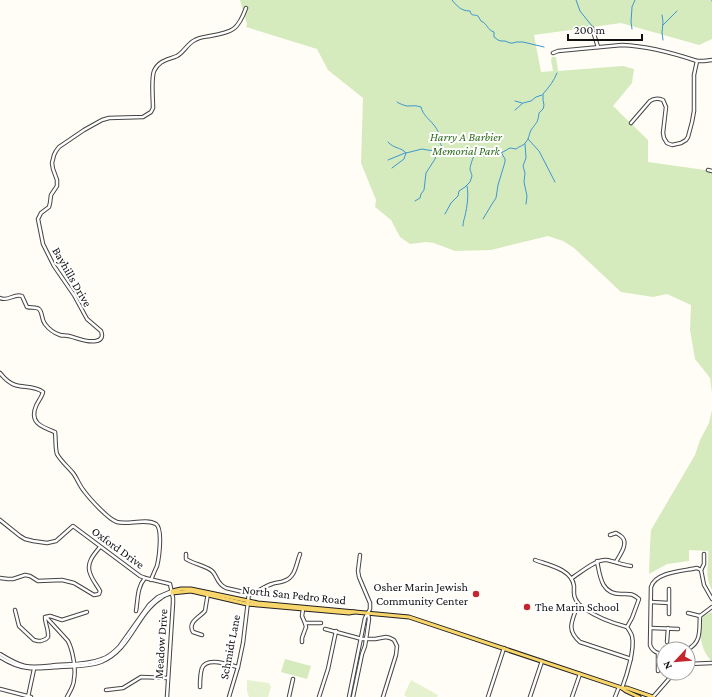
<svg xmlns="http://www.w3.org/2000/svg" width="712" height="697" viewBox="0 0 712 697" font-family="'Crimson Pro',serif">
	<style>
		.green { fill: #d5ebbd }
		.pitch { fill: #e6f2cf }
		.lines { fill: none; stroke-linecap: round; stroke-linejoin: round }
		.stream { stroke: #3f96cf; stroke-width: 1 }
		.minor-casing { stroke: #444; stroke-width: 4.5 }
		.major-casing { stroke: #222; stroke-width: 5 }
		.minor { stroke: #fff; stroke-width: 2.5 }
		.major { stroke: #f9d66b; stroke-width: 3 }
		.poi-dot { fill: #c4262e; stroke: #fff; stroke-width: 1.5 }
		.labels { text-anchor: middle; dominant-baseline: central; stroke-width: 4; stroke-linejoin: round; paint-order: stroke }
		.park-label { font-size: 12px; font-style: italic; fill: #2f6b1f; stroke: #fff }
		.street-label { font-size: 12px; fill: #111; stroke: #fff }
		.poi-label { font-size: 12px; fill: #111; stroke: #fff; text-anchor: end }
	</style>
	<rect width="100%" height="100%" fill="#fffdf5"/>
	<g class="green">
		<polygon points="240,0 712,0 712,39 699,45 621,23 534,35 541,72 553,71 551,60 552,57 556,57 558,71 623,66 634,69 632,83 613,106 648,140 648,162 712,171 712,393 710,378 695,359 690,330 691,305 667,294 653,297 621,292 574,248 563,241 548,236 491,250 455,251 434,243 426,242 410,244 400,237 391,220 375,207 376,200 361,163 363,98 328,70 317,49 246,27 247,24"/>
		<path d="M712,410V590C704,575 709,566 708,551L689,550V561L667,564L649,574L650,546L651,530L695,455L700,440L709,423Z"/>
		<path d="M712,612V662C699,647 699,635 703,616Z"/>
		<polygon points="285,659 311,666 307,679 281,672"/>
	</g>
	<g class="pitch">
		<polygon points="247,680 269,683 271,687 268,697 249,697 247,691"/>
		<polygon points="411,680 438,695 437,697 407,697 404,695"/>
	</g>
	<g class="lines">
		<g class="stream">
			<path d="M452,0C457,6 461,11 470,11C471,17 475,14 478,16L481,21C488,24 487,30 494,32V37L498,40L501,41H505L510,43H513L516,42H523L544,47"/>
			<polyline points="576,0 580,11 592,26"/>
			<polyline points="712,0 712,1"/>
			<polyline points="662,15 663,22 662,33 663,40"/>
			<polyline points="663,25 677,11"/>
			<polyline points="632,29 631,22 632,7 635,0"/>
			<polyline points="515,101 522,103"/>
			<path d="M397,102C400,104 403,105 407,106C413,106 415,105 421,107C423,115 429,119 433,124C436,127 437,130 439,133C439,139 439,146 445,149"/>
			<polyline points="515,110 523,103 531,101 536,97 542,95"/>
			<polyline points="528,139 539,151 555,182"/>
			<path d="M388,142C394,149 401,147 406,153L422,149L427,150L438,151L446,149L455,151L461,156L464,155L469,156L471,154L478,153L484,156H492L496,153L503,152L508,149L510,148L516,149C519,146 524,146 526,142C529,139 529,134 531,130C536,123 538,123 539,113L543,109L544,105L543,100V94C549,87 554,81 557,73"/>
			<polyline points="525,144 526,158 523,166 525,173 524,182 527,196 526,204"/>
			<polyline points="388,160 405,153"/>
			<polyline points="392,168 404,159 406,153"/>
			<polyline points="415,201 420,198 421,194 424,190 426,173 435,159 438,151"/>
			<path d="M445,214L451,203L458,196L459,191L465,187L470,182L472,176C472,175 470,170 470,169C470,166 473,157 475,154"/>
			<polyline points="483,219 492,204 496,198 498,185 505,162 505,159 501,152"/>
			<path d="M463,226C463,222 464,220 465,216C467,207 469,195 467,186"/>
		</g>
		<defs>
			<g id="minor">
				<polyline points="592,28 598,47"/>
				<path d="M553,53L558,51L622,45C648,46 673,53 697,61H704L712,60"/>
				<path d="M631,123L650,101C654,98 658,98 663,100L666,107L663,133L664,138L667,143L672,145L681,143L686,140L688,137L692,122L694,111V75L697,61"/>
				<polyline points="708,170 712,171"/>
				<path d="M0,298C8,302 14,293 22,296L27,307C31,308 36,307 39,309C43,313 41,319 45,324C48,328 54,333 60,335C63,336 66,335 69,336C78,338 86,343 96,341C102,340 103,336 101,331L87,319L74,295L54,266L43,244L38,219L41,213L49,207L50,203L51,195L57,186V180L53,169L52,163L54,155L56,151L59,147L84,130L102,120L109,118L143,117L151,112L153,108C153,98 151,79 154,71C159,60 168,60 177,56C184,52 188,43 195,40C200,37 205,37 210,36C233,32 238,30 246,8"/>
				<path d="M0,373C4,378 9,383 15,385C24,388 34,385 43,392C42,397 38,401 36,406C29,423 42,427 55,432C56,439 55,448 57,454C60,460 68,467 73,473C77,478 79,485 84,491C90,499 108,519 117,522C128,525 146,518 156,524C163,529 159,558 157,566C155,570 153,575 151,580"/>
				<polyline points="0,520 20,536 25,539 33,541 47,543 56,541 73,526 140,576 145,578 170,584 173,598 173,603 167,697"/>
				<path d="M610,535L616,533C618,534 620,535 622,537C629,544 619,556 616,562"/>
				<path d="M186,554V559C193,564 208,566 213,572C218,578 217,584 226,588L252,594C259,591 265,586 272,584C276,582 280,583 284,581C296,577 296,564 300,554"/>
				<path d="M535,560C548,565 572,569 574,586C574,593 573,597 578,603C579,605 583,607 585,609C598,618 612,623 627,627C629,630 631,633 632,636C635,649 627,675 622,688"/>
				<path d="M597,561C600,576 601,594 621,594C630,594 632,593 639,599L632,618L627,627"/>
				<polyline points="701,570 704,564 704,554"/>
				<path d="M0,578L8,579H13L25,575L30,576L38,581L62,580L74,583L94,595L99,594L100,591C97,585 92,580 90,573C86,563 94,554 100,547"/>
				<path d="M572,578C580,573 596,559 606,560C614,561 622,565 631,566"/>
				<polyline points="651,602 669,603"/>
				<path d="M578,604C573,620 565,629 580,642L631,659"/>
				<path d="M15,610L19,626L34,640L38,641H41L46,639L48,637C49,630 45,624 45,617"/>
				<path d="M136,611C138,599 137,587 145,578"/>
				<polyline points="688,613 700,616"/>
				<polyline points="669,614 669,589"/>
				<path d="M46,617L68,641C73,651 76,669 74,679C74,686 70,691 67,697"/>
				<polyline points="46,617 50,616 62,620 87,612"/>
				<polyline points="305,623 321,623"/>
				<polyline points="651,628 678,629"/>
				<polyline points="325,629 362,639 375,639 386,637 390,638 394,640 397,646 396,655 383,697"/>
				<path d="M202,635L193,632C187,622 200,617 205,611L208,593"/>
				<polyline points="302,642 302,638 306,627 305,623 302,616 303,609"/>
				<polyline points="667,642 668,628"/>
				<path d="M688,649C702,642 699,629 700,616L712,607"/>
				<path d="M0,654C8,659 16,664 25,666C35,668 46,666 56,665C71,664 87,665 102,659C109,657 114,652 119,647L149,605L158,597L172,591"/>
				<path d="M664,654C658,654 652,651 650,645L651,587C655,572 683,571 697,568L701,570L704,585L712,599"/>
				<path d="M0,657C22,671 34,669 59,667C73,666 88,667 101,662C131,650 136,614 161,598C164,595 168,594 172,593"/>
				<polyline points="688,664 712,663"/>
				<polyline points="658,671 658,653"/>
				<path d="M200,687C200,681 200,674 202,668C207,656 229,665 238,667"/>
				<polyline points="0,689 31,697"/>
				<polyline points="106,690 123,688 141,677 168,678"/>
				<polyline points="28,697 34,669"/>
				<polyline points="229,697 238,667 243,643 249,593"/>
				<polyline points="289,697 293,679"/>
				<polyline points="319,697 328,669 336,631"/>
				<polyline points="349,697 365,618 370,609 370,603 359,577 358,571 360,555"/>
				<polyline points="353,697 362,654 365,646 369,619 368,614"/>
				<polyline points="488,697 504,648"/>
				<polyline points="530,697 542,661"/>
				<polyline points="572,697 580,674"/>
				<polyline points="615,697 619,687"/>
				<polyline points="653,697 674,673"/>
			</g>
			<g id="major">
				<polyline points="172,591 181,589 191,589 258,603 409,617 622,688 627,688 653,697"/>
				<polyline points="172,593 191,591 247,604 258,605 349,613 354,612"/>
				<polyline points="622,688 626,691 639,697"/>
			</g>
		</defs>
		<use href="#minor" class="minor-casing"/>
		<use href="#major" class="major-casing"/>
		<use href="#minor" class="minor"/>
		<use href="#major" class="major"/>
	</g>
	<g class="poi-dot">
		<circle cx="476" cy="594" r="4"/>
		<circle cx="527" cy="607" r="4"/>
	</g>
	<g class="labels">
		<g class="park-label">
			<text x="466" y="137">Harry A Barbier<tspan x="466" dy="14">Memorial Park</tspan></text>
		</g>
		<g class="street-label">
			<text transform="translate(72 277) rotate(60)">Bayhills Drive</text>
			<text transform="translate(118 548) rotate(36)">Oxford Drive</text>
			<text transform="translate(294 595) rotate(6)">North San Pedro Road</text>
			<text transform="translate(161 644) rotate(-86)">Meadow Drive</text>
			<text transform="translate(230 647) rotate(-79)">Schmidt Lane</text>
		</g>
		<g class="poi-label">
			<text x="468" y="587">Osher Marin Jewish<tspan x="468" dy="14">Community Center</tspan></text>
			<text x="535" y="607" text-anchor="start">The Marin School</text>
		</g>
	</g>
	<g transform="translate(676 661) rotate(244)"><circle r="19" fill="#ffffff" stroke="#a0a0a0"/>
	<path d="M0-3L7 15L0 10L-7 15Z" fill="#c4262e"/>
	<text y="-6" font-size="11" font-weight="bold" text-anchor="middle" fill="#111111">N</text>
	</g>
	<path d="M568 34v6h74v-6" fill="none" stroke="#111111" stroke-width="2"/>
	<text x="574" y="34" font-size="12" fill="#111111" stroke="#ffffff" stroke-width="3" paint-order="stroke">200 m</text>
</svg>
